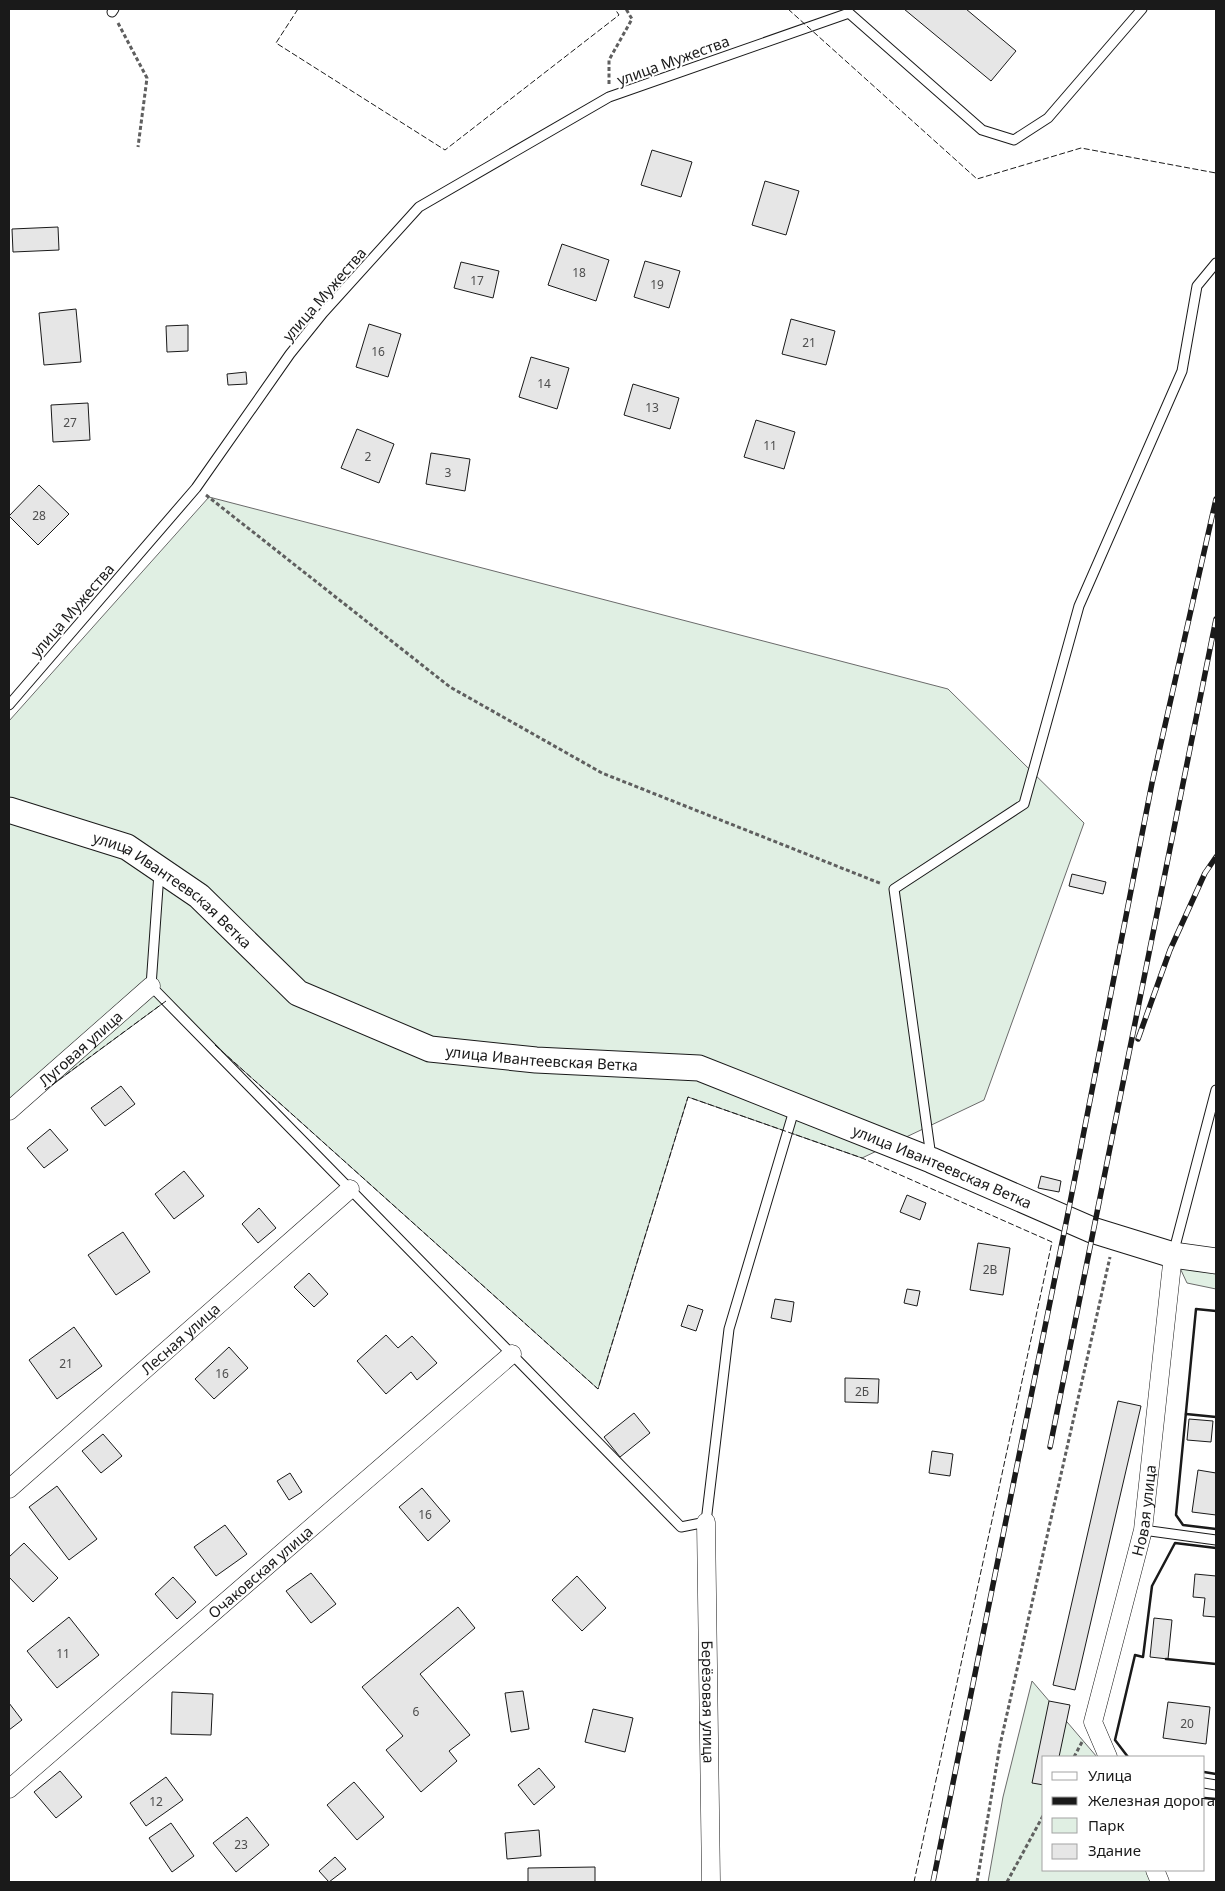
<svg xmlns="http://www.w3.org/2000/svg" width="1225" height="1891" viewBox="0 0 1225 1891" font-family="'Noto Sans',sans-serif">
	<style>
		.green { fill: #e0efe3; stroke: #6a6a6a }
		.building { fill: #e6e6e6; stroke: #1a1a1a }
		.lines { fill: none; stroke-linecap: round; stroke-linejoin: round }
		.lane-casing { stroke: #1a1a1a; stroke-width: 11 }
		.street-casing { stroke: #1a1a1a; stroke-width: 19 }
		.secondary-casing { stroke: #1a1a1a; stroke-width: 27 }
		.path { stroke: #5f5f5f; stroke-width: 3; stroke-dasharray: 4 2.5; stroke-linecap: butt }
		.lane { stroke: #fff; stroke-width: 9 }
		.street { stroke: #fff; stroke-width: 18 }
		.secondary { stroke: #fff; stroke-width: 25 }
		.rail-casing { stroke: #1a1a1a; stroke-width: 5.5 }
		.rail { stroke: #fff; stroke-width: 4; stroke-dasharray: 11; stroke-linecap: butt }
		.fence { stroke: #1a1a1a; stroke-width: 1; stroke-dasharray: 6 2.5; stroke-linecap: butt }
		.wall { stroke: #1a1a1a; stroke-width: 2.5 }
		.labels { text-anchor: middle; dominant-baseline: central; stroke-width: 4; stroke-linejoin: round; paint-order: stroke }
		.number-label { font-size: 12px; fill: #4d4d4d }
		.street-label { font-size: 15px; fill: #1a1a1a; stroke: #fff }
	</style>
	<rect width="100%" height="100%" fill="#fff"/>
	<g class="green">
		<polygon points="209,497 948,689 1084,823 984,1100 862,1158 688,1097 598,1389 166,1001 9,1117 9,721"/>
		<polygon points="1180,1268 1216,1271 1216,1289 1187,1283"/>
		<polygon points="1032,1681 1097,1757 1044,1757 1044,1870 1162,1870 1167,1882 988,1882 1003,1797"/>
	</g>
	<g class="building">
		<polygon points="904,9 966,9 1016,51 991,81"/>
		<polygon points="652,150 692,162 681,197 641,185"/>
		<polygon points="765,181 799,191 786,235 752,225"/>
		<polygon points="58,227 59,250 13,252 12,229"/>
		<polygon points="562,244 609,260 596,301 548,285"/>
		<polygon points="645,261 680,271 669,308 634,297"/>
		<polygon points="461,262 499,271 493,298 454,288"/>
		<polygon points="76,309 81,362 44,365 39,313"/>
		<polygon points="791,319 835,331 826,365 782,354"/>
		<polygon points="369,324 401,334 388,377 356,367"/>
		<polygon points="188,325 188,351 167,352 166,326"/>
		<polygon points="531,357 569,368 557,409 519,397"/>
		<polygon points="246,372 247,384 228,385 227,374"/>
		<polygon points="633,384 679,398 670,429 624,415"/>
		<polygon points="88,403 90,440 53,442 51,405"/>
		<polygon points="756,420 795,432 784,469 744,457"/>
		<polygon points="357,429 394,444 379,483 341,468"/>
		<polygon points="431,453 470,459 465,491 426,484"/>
		<polygon points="39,485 69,514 38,545 9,516"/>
		<polygon points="1072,874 1106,882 1103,894 1069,886"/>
		<polygon points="121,1086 135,1104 105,1126 91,1108"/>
		<polygon points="50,1129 68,1150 44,1168 27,1148"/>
		<polygon points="184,1171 204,1196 174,1219 155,1194"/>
		<polygon points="1041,1176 1061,1181 1059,1192 1038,1188"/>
		<polygon points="907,1195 926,1203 920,1220 900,1212"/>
		<polygon points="259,1208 276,1228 258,1243 242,1224"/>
		<polygon points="123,1232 150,1272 116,1295 88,1255"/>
		<polygon points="978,1243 1010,1248 1003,1295 970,1290"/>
		<polygon points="309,1273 328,1294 314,1307 294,1287"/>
		<polygon points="907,1289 920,1291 917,1306 904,1303"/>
		<polygon points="775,1299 794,1302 791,1322 771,1318"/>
		<polygon points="688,1305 703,1310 696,1331 681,1326"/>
		<polygon points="74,1327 102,1366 57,1399 29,1360"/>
		<polygon points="386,1335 398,1348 412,1336 437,1363 417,1380 411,1372 386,1394 357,1361"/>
		<polygon points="229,1347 248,1368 214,1399 195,1379"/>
		<polygon points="845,1378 879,1379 878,1403 845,1402"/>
		<polygon points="1118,1401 1141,1406 1075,1690 1053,1685"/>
		<polygon points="634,1413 650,1433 620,1457 604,1437"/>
		<polygon points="1189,1419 1213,1421 1211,1442 1187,1440"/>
		<polygon points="103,1434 122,1456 101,1473 82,1451"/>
		<polygon points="932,1451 953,1454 950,1476 929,1473"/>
		<polygon points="1198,1470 1216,1473 1216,1515 1192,1512"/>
		<polygon points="290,1473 302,1492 289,1500 277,1481"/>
		<polygon points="57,1486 97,1539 69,1560 29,1507"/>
		<polygon points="422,1488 450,1521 428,1541 399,1507"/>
		<polygon points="225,1525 247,1554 216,1576 194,1547"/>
		<polygon points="24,1543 58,1578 33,1602 9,1577 9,1557"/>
		<polygon points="311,1573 336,1604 311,1623 286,1591"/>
		<polygon points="1195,1574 1216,1576 1216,1617 1203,1616 1205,1598 1193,1597"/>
		<polygon points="577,1576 606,1608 582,1631 552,1600"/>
		<polygon points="173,1577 196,1602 177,1619 155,1594"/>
		<polygon points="458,1607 475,1628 420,1674 470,1735 449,1751 457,1761 421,1792 386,1750 403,1736 362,1687"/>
		<polygon points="69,1617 99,1655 57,1688 27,1651"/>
		<polygon points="1154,1618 1172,1620 1168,1659 1150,1657"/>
		<polygon points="523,1691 529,1729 511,1732 505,1693"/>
		<polygon points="172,1692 213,1694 211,1735 171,1734"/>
		<polygon points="1049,1701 1070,1705 1059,1757 1044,1757 1044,1785 1032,1783"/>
		<polygon points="1168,1702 1210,1707 1206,1744 1163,1738"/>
		<polygon points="9,1703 22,1720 9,1730"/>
		<polygon points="593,1709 633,1718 625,1752 585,1742"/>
		<polygon points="539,1768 555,1787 534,1805 518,1785"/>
		<polygon points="60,1771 82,1797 56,1818 34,1792"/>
		<polygon points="166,1777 183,1800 146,1826 130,1803"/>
		<polygon points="354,1782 384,1817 357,1840 327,1805"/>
		<polygon points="247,1817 269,1845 236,1872 213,1843"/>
		<polygon points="171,1823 194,1856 172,1872 149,1838"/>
		<polygon points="539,1830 541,1856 507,1859 505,1833"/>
		<polygon points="335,1857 346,1869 329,1882 319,1871"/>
		<polygon points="595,1867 595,1882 528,1882 528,1868"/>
	</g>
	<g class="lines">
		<defs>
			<g id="lane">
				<polyline points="112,12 114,9"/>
				<polyline points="9,705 196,488 290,354 323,313 419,207 609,97 849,13 982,130 1014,140 1048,118 1142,9"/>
				<polyline points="159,873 151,986 681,1527 706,1522 729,1329 795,1107"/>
				<polyline points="931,1157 894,889 1024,804 1079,606 1182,371 1197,286 1216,263"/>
				<polyline points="1173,1254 1216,1090"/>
				<polyline points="1143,1530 1216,1540"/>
				<polyline points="1204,1783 1216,1785"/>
			</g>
			<g id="street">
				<path id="s1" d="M9,1111L151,986"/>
				<path id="s2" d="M9,1489L350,1189"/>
				<path id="s3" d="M706,1522L711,1882"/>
				<path id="s4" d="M1108,1757L1093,1722L1143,1530L1173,1255"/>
				<path id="s5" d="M9,1789L512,1354"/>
				<polyline points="1155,1870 1160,1882"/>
			</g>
			<g id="secondary">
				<path id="s6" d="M9,810L127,847L199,896L298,993L430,1049L536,1060L699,1068L931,1160L1092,1230L1173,1255L1216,1261"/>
			</g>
		</defs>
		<use href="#lane" class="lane-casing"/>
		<use href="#street" class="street-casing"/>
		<use href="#secondary" class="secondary-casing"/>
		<g class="path">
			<polyline points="118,23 147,78 138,147"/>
			<polyline points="609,84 609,60 632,19 626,9"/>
			<polyline points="206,495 450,687 602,773 882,884"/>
			<polyline points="1074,1757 1082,1742"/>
			<polyline points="977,1882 1000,1745 1110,1257"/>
			<polyline points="1007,1882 1044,1814"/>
		</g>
		<use href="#lane" class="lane"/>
		<use href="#street" class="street"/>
		<use href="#secondary" class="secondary"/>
		<defs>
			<g id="rail">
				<polyline points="1138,1039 1170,950 1205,873 1216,857"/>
				<polyline points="1050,1447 1216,619"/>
				<polyline points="933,1882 1069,1208 1152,783 1216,499"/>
			</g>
		</defs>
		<use href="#rail" class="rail-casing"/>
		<use href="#rail" class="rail"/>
		<g class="fence">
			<polyline points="298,9 276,43 445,150 619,15 615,9"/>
			<polyline points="788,9 977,179 1081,148 1216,173"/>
			<polyline points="215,1045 598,1389 688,1097 862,1158 1052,1242 914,1882"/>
			<polyline points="45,1090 166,1001"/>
		</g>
		<g class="wall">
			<polyline points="1216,1311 1196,1309 1176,1515 1183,1525 1216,1529"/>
			<polyline points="1186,1414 1216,1417"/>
			<polyline points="1166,1659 1216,1664"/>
			<polyline points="1128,1757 1115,1740 1135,1655 1143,1657 1152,1586 1175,1543 1216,1548"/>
			<polyline points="1204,1772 1216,1774"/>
			<polyline points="1204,1798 1216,1799"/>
		</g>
	</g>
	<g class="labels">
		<g class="number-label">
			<text x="579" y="272">18</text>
			<text x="477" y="280">17</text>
			<text x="657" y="284">19</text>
			<text x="809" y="342">21</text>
			<text x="378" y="351">16</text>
			<text x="544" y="383">14</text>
			<text x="652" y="407">13</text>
			<text x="70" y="422">27</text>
			<text x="770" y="445">11</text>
			<text x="368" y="456">2</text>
			<text x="448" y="472">3</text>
			<text x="39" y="515">28</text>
			<text x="990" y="1269">2В</text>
			<text x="66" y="1363">21</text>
			<text x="222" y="1373">16</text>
			<text x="862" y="1391">2Б</text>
			<text x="425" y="1514">16</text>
			<text x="63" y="1653">11</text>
			<text x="416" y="1711">6</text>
			<text x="1187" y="1723">20</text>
			<text x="156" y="1801">12</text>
			<text x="241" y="1844">23</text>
		</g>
		<g class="street-label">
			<text transform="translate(673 60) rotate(-20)">улица Мужества</text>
			<text transform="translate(324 294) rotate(-49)">улица Мужества</text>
			<text transform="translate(72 610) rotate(-49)">улица Мужества</text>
			<text stroke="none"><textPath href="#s6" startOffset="185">улица Ивантеевская Ветка</textPath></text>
			<text stroke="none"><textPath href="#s1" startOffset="95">Луговая улица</textPath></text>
			<text stroke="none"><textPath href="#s6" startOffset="605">улица Ивантеевская Ветка</textPath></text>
			<text stroke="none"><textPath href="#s6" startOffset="1025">улица Ивантеевская Ветка</textPath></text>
			<text stroke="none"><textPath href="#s2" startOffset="228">Лесная улица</textPath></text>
			<text stroke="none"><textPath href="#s4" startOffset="256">Новая улица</textPath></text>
			<text stroke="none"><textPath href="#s5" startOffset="332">Очаковская улица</textPath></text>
			<text stroke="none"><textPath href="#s3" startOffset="180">Берёзовая улица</textPath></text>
		</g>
	</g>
	<rect width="1225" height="1891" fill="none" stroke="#1a1a1a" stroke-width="20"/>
	<rect x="1042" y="1756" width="162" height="115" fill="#ffffff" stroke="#a3a3a3"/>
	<rect x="1052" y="1772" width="25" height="8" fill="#ffffff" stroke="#a3a3a3"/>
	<text x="1088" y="1781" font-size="15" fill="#1a1a1a">Улица</text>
	<rect x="1052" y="1797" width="25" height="8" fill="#1a1a1a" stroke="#a3a3a3"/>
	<text x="1088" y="1806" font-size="15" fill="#1a1a1a">Железная дорога</text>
	<rect x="1052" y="1818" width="25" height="15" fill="#e0efe3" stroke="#a3a3a3"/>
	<text x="1088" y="1831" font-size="15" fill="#1a1a1a">Парк</text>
	<rect x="1052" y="1844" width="25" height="15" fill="#e6e6e6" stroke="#a3a3a3"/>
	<text x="1088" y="1856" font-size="15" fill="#1a1a1a">Здание</text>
</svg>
